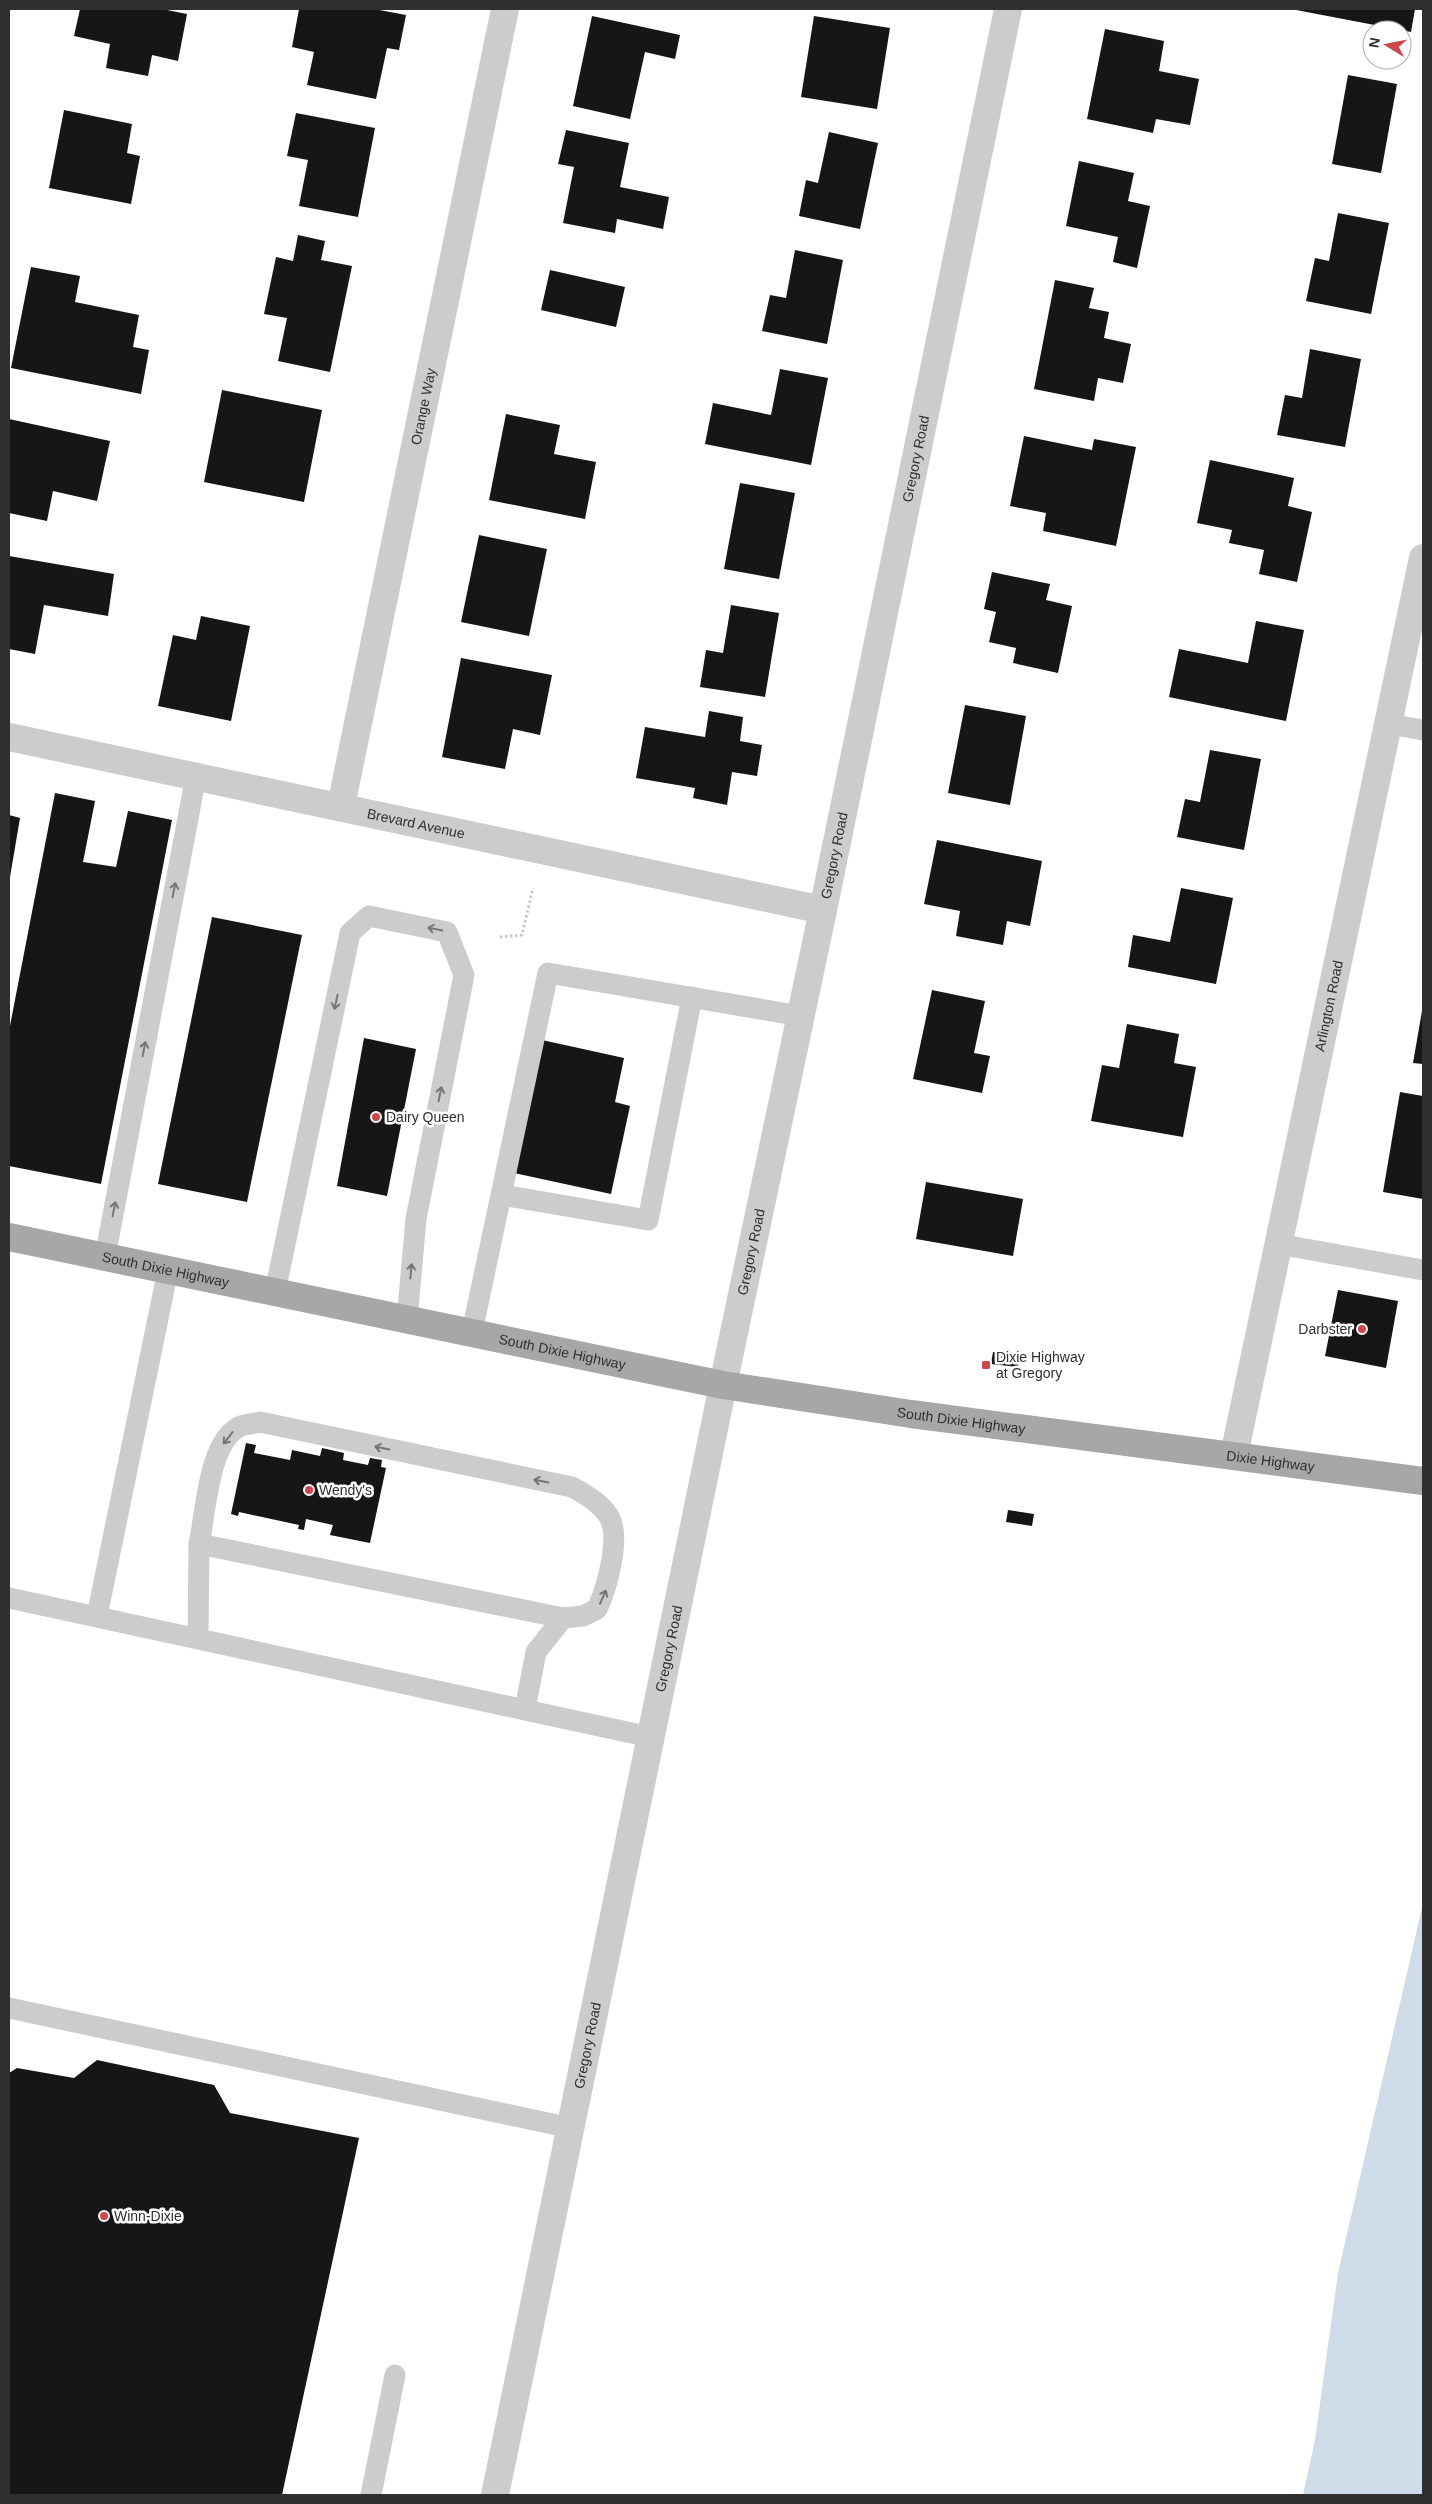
<svg xmlns="http://www.w3.org/2000/svg" width="1432" height="2504" viewBox="0 0 1432 2504" font-family="Arial,sans-serif">
	<style>
		.water { fill: #cddce8 }
		.building { fill: #161616 }
		.lines { fill: none; stroke-linecap: round; stroke-linejoin: round }
		.path { stroke: #c9c9c9; stroke-width: 3; stroke-dasharray: 2.5 2.5; stroke-linecap: butt }
		.service { stroke: #ccc; stroke-width: 21 }
		.minor { stroke: #ccc; stroke-width: 28 }
		.tertiary { stroke: #ccc; stroke-width: 28 }
		.primary { stroke: #a7a7a7; stroke-width: 28 }
		.oneway { stroke: #767676 }
		.poi-dot { fill: #d1464b; stroke: #fff; stroke-width: 2 }
		.labels { text-anchor: middle; dominant-baseline: central; stroke-width: 5; stroke-linejoin: round; paint-order: stroke }
		.street-label { font-size: 14px; fill: #2f2f2f; stroke: #fff }
		.poi-label { font-size: 14px; fill: #2f2f2f; stroke: #fff; text-anchor: start }
	</style>
	<rect width="100%" height="100%" fill="#fff"/>
	<polygon class="water" points="1423,1903 1423,2495 1303,2495 1315,2440 1338,2273"/>
	<g class="building">
		<polygon points="80,9 162,9 187,14 178,61 152,55 148,76 106,68 110,44 74,36"/>
		<polygon points="299,9 374,9 406,15 399,50 387,48 376,99 307,85 314,52 292,47"/>
		<polygon points="1291,9 1415,9 1411,32"/>
		<polygon points="592,16 680,35 675,59 645,52 630,119 573,106"/>
		<polygon points="814,16 890,28 877,109 801,97"/>
		<polygon points="1105,29 1164,41 1159,71 1199,79 1190,125 1156,119 1153,133 1087,119"/>
		<polygon points="1348,75 1397,84 1381,173 1332,164"/>
		<polygon points="64,110 132,124 127,153 140,156 131,204 49,188"/>
		<polygon points="296,113 375,128 358,217 299,206 308,160 287,156"/>
		<polygon points="566,130 629,143 620,187 669,197 663,229 617,219 615,233 563,223 574,167 558,164"/>
		<polygon points="829,132 878,143 860,229 799,216 806,180 818,183"/>
		<polygon points="1079,161 1134,173 1128,201 1150,206 1137,268 1113,262 1118,237 1066,226"/>
		<polygon points="1338,213 1389,223 1371,314 1306,301 1315,258 1329,261"/>
		<polygon points="298,235 325,241 321,260 352,266 330,372 278,361 287,318 264,314 276,257 293,261"/>
		<polygon points="795,250 843,260 827,344 762,331 770,295 786,298"/>
		<polygon points="31,267 80,276 75,302 139,315 133,347 149,350 141,394 11,368"/>
		<polygon points="550,270 625,287 616,327 541,310"/>
		<polygon points="1055,280 1094,288 1089,308 1109,312 1104,338 1131,344 1123,383 1098,378 1094,401 1034,389"/>
		<polygon points="1310,349 1361,359 1345,447 1277,435 1285,395 1302,398"/>
		<polygon points="780,369 828,378 811,465 705,444 713,403 771,415"/>
		<polygon points="222,390 322,410 304,502 204,482"/>
		<polygon points="506,414 560,425 554,454 596,462 585,519 489,500"/>
		<polygon points="9,419 110,441 97,501 53,491 47,521 9,513"/>
		<polygon points="1024,436 1092,450 1094,439 1136,447 1116,546 1043,531 1046,513 1010,506"/>
		<polygon points="1210,460 1294,478 1288,506 1312,512 1297,582 1259,574 1264,550 1229,543 1232,530 1197,523"/>
		<polygon points="740,483 795,493 779,579 724,569"/>
		<polygon points="479,535 547,549 529,636 461,622"/>
		<polygon points="9,556 114,574 108,616 44,605 35,654 9,649"/>
		<polygon points="992,572 1050,584 1046,600 1072,606 1058,673 1013,663 1016,648 989,642 996,612 984,609"/>
		<polygon points="731,605 779,613 765,697 700,687 706,650 723,653"/>
		<polygon points="201,616 250,626 231,721 158,706 173,635 196,640"/>
		<polygon points="1256,621 1304,630 1286,721 1169,697 1179,649 1248,663"/>
		<polygon points="461,658 552,675 540,735 513,729 505,769 442,757"/>
		<polygon points="965,705 1026,716 1010,805 948,793"/>
		<polygon points="709,711 743,717 740,741 762,745 757,776 732,772 727,805 693,798 695,788 636,778 645,727 705,737"/>
		<polygon points="1210,750 1261,759 1244,850 1177,837 1185,799 1200,802"/>
		<polygon points="55,793 95,801 83,862 116,867 128,811 172,820 101,1184 9,1166 9,1031"/>
		<polygon points="9,815 20,818 10,877 9,877"/>
		<polygon points="937,840 1042,861 1030,926 1007,921 1003,945 956,936 960,911 924,904"/>
		<polygon points="1181,888 1233,898 1216,984 1128,967 1133,935 1170,942"/>
		<polygon points="212,917 302,935 247,1202 158,1184"/>
		<polygon points="932,990 985,1001 974,1053 990,1056 982,1093 913,1079"/>
		<polygon points="1422,1011 1423,1011 1423,1064 1413,1063"/>
		<polygon points="1127,1024 1179,1034 1174,1063 1196,1067 1183,1137 1091,1121 1102,1065 1119,1068"/>
		<polygon points="364,1038 416,1049 387,1196 337,1186"/>
		<polygon points="542,1040 624,1058 615,1102 630,1106 611,1194 514,1173"/>
		<polygon points="1400,1092 1423,1096 1423,1199 1383,1192"/>
		<polygon points="926,1182 1023,1199 1013,1256 916,1239"/>
		<polygon points="1338,1290 1398,1301 1386,1368 1325,1356"/>
		<polygon points="993,1352 1019,1356 1018,1367 991,1364"/>
		<polygon points="246,1443 256,1445 254,1453 290,1460 292,1450 320,1456 322,1448 344,1453 343,1460 368,1465 370,1458 382,1460 381,1467 386,1468 370,1543 330,1535 333,1525 306,1519 304,1530 298,1529 299,1525 239,1512 238,1516 231,1514"/>
		<polygon points="1008,1510 1034,1514 1032,1526 1006,1522"/>
		<polygon points="97,2060 214,2085 230,2113 359,2138 282,2495 9,2495 9,2073 17,2068 74,2078"/>
	</g>
	<g class="lines">
		<polyline class="path" points="500,937 522,935 533,888"/>
		<g class="service">
			<polyline points="1389,724 1423,730"/>
			<polyline points="502,1195 648,1220 692,997"/>
			<polyline points="1278,1244 1423,1270"/>
			<polyline points="105,1257 196,776"/>
			<polyline points="275,1292 350,933 369,916 447,932 464,975 416,1219 407,1320"/>
			<polyline points="472,1332 548,973 801,1016"/>
			<path d="M199,1544C206,1513 208,1440 241,1426C246,1424 254,1424 260,1422L572,1487C586,1495 599,1502 608,1515C622,1535 607,1588 597,1609L583,1616L563,1618"/>
			<polyline points="9,1598 650,1737"/>
			<polyline points="97,1616 168,1270"/>
			<polyline points="198,1638 199,1544 563,1618 536,1652 525,1709"/>
			<polyline points="9,2008 571,2128"/>
			<polyline points="371,2495 395,2375"/>
		</g>
		<g class="minor">
			<path id="s1" d="M9,737L823,910"/>
			<path id="s2" d="M341,806L505,9"/>
			<path id="s3" d="M723,1385L823,910L1008,9"/>
			<path id="s4" d="M1234,1455L1423,558"/>
		</g>
		<path class="tertiary" id="s5" d="M495,2495L723,1385"/>
		<path class="primary" id="s6" d="M9,1237L723,1385L911,1414L1423,1481"/>
	</g>
	<defs><path id="oneway-shaft" d="M-6 0H5M1.5-3L5.5 0L1.5 3" fill="none" stroke-width="1.6" stroke-linecap="round" stroke-linejoin="round" transform="scale(1.25)"/></defs>
	<g class="oneway">
		<use href="#oneway-shaft" transform="translate(174 890) rotate(-79)"/>
		<use href="#oneway-shaft" transform="translate(435 929) rotate(-169)"/>
		<use href="#oneway-shaft" transform="translate(336 1002) rotate(102)"/>
		<use href="#oneway-shaft" transform="translate(144 1049) rotate(-79)"/>
		<use href="#oneway-shaft" transform="translate(440 1094) rotate(-79)"/>
		<use href="#oneway-shaft" transform="translate(114 1209) rotate(-79)"/>
		<use href="#oneway-shaft" transform="translate(411 1271) rotate(-85)"/>
		<use href="#oneway-shaft" transform="translate(228 1438) rotate(128)"/>
		<use href="#oneway-shaft" transform="translate(382 1448) rotate(-168)"/>
		<use href="#oneway-shaft" transform="translate(541 1481) rotate(-168)"/>
		<use href="#oneway-shaft" transform="translate(603 1597) rotate(-66)"/>
	</g>
	<g class="poi-dot">
		<circle cx="376" cy="1117" r="5"/>
		<circle cx="1362" cy="1329" r="5"/>
		<rect x="981" y="1360" width="10" height="10" rx="2.5"/>
		<circle cx="309" cy="1490" r="5"/>
		<circle cx="104" cy="2216" r="5"/>
	</g>
	<g class="labels">
		<g class="street-label">
			<text stroke="none"><textPath href="#s2" startOffset="408">Orange Way</textPath></text>
			<text stroke="none"><textPath href="#s3" startOffset="946">Gregory Road</textPath></text>
			<text stroke="none"><textPath href="#s1" startOffset="416">Brevard Avenue</textPath></text>
			<text stroke="none"><textPath href="#s3" startOffset="541">Gregory Road</textPath></text>
			<text stroke="none"><textPath href="#s4" startOffset="459">Arlington Road</textPath></text>
			<text stroke="none"><textPath href="#s3" startOffset="136">Gregory Road</textPath></text>
			<text stroke="none"><textPath href="#s6" startOffset="160">South Dixie Highway</textPath></text>
			<text stroke="none"><textPath href="#s6" startOffset="565">South Dixie Highway</textPath></text>
			<text stroke="none"><textPath href="#s6" startOffset="970">South Dixie Highway</textPath></text>
			<text stroke="none"><textPath href="#s6" startOffset="1282">Dixie Highway</textPath></text>
			<text stroke="none"><textPath href="#s5" startOffset="864">Gregory Road</textPath></text>
			<text stroke="none"><textPath href="#s5" startOffset="459">Gregory Road</textPath></text>
		</g>
		<g class="poi-label">
			<text x="386" y="1117">Dairy Queen</text>
			<text x="1352" y="1329" text-anchor="end">Darbster</text>
			<text x="996" y="1357">Dixie Highway<tspan x="996" dy="16">at Gregory</tspan></text>
			<text x="319" y="1490">Wendy's</text>
			<text x="114" y="2216">Winn-Dixie</text>
		</g>
	</g>
	<rect width="1432" height="2504" fill="none" stroke="#2f2f2f" stroke-width="20"/>
	<g transform="translate(1387 45) rotate(280)"><circle r="24" fill="#ffffff" stroke="#acacac"/>
	<path d="M0-4L9 19L0 12L-9 19Z" fill="#d1464b"/>
	<text y="-8" font-size="14" font-weight="bold" text-anchor="middle" fill="#2f2f2f">N</text>
	</g>
</svg>
